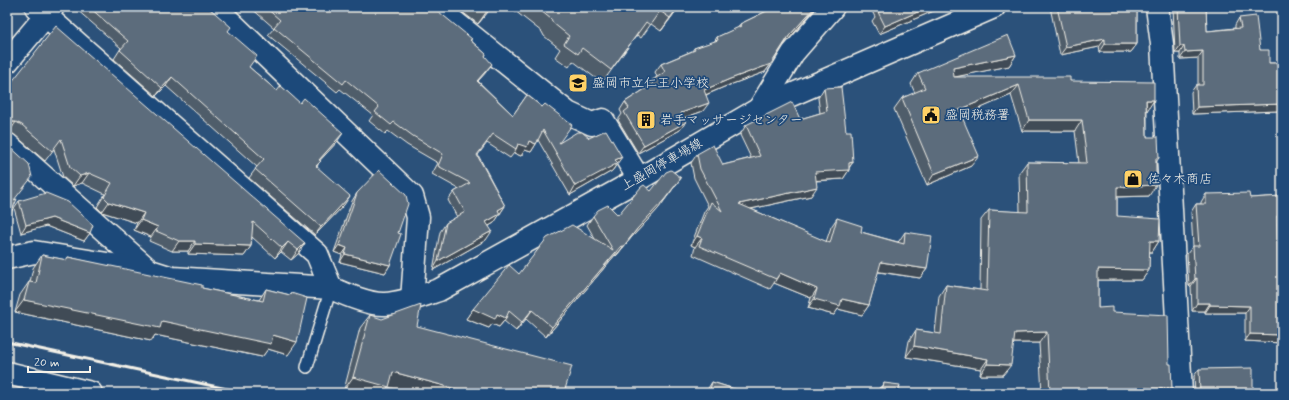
<svg xmlns="http://www.w3.org/2000/svg" width="1289" height="400" viewBox="0 0 1289 400" font-family="Mynerve,'Klee One',sans-serif">
	<style>
		.lines { fill: none; stroke-linecap: round; stroke-linejoin: round }
		.service-casing { stroke: #f4f1e8; stroke-width: 14 }
		.minor-casing { stroke: #f4f1e8; stroke-width: 25 }
		.secondary-casing { stroke: #f4f1e8; stroke-width: 25 }
		.service { stroke: #1f4a7a; stroke-width: 11 }
		.minor { stroke: #1f4a7a; stroke-width: 22 }
		.secondary { stroke: #1f4a7a; stroke-width: 22 }
		.rail { stroke: #f4f1e8; stroke-width: 3 }
		.wall { fill: #4f5d6b; stroke: #f4f1e8 }
		.shaded-wall { fill: #404c57; stroke: #f4f1e8 }
		.building { fill: #5c6c7c; stroke: #f4f1e8 }
		.labels { text-anchor: middle; dominant-baseline: central; stroke-width: 3.5; stroke-linejoin: round; paint-order: stroke }
		.poi-label { font-size: 13px; fill: #f4f1e8; stroke: #1f4a7a; text-anchor: start }
		.street-label { font-size: 13px; fill: #f4f1e8; stroke: #1f4a7a }
	</style>
	<rect width="100%" height="100%" fill="#2b517a"/>
	<filter id="ink" filterUnits="userSpaceOnUse"><feTurbulence type="fractalNoise" baseFrequency=".025" numOctaves="2"/><feDisplacementMap in="SourceGraphic" scale="8" xChannelSelector="R" yChannelSelector="G"/><feConvolveMatrix kernelMatrix="1 2 1 2 8 2 1 2 1" color-interpolation-filters="sRGB"/></filter>
	<g filter="url(#ink)">
		<g class="lines">
			<defs>
				<polyline id="service" points="307,367 331,288"/>
				<g id="minor">
					<polyline points="215,7 412,196 418,217 412,300"/>
					<polyline points="436,7 568,113 592,124 603,120 639,179"/>
					<polyline points="1157,7 1162,44 1181,393"/>
					<polyline points="7,62 53,7"/>
					<polyline points="759,109 793,53 833,7"/>
					<polyline points="7,144 150,271"/>
					<polyline points="7,258 34,252 150,271 172,278 331,288 317,254 36,7"/>
					<polyline points="7,373 91,393"/>
				</g>
				<path id="secondary" d="M331,288C344,294 371,305 385,304C403,303 421,296 439,290L639,179L759,109L994,7"/>
			</defs>
			<use href="#service" class="service-casing"/>
			<use href="#minor" class="minor-casing"/>
			<use href="#secondary" class="secondary-casing"/>
			<use href="#service" class="service"/>
			<use href="#minor" class="minor"/>
			<use href="#secondary" class="secondary"/>
			<polyline class="rail" points="7,342 246,393"/>
		</g>
		<g class="wall">
			<polygon points="78,7 209,7 228,31 249,67 337,142 320,160 317,167 344,205 315,235 249,178 257,167 166,86 156,96 114,59 121,48 76,9"/>
			<polygon points="250,7 433,7 486,54 485,56 486,72 478,81 513,115 527,95 559,143 618,163 612,171 570,195 538,140 536,144 531,152 525,150 521,156 514,153 510,158 487,143 478,155 505,206 494,223 489,226 486,240 433,270 440,232 446,223 457,217 448,200 454,192 459,189 432,174 438,163 407,145 388,131 385,134 369,121 373,115 340,89 337,92 268,35 274,28"/>
			<polygon points="458,7 492,7 478,24 457,8"/>
			<polygon points="510,7 679,7 661,31 651,24 641,38 637,35 602,83 573,61 569,67 555,57 560,49 544,36 542,32"/>
			<polygon points="775,7 816,7 785,43 765,72 724,87 706,95 703,111 684,118 680,130 638,153 618,120 622,114 620,110 625,102 645,89 651,81 657,77 655,72 661,64 692,51 694,48 714,42 717,37 738,28 740,24"/>
			<polygon points="870,7 943,7 879,34 872,21 875,17"/>
			<polygon points="1050,7 1085,7 1086,8 1114,8 1114,7 1137,7 1137,44 1131,52 1100,52 1099,47 1060,55"/>
			<polygon points="1173,7 1206,7 1207,31 1235,28 1235,25 1239,18 1269,63 1282,63 1282,105 1278,111 1192,114 1191,92 1196,85 1198,85 1198,58 1180,59 1180,53 1175,53"/>
			<polygon points="1016,55 1009,66 954,77 1070,81 1147,111 1147,137 1159,158 1156,162 1149,196 1117,197 1117,216 1159,241 1152,252 1149,252 1149,270 1142,280 1098,280 1098,308 1112,312 1169,364 1172,389 1169,393 1042,393 1039,343 1013,343 1003,375 980,375 981,369 906,357 909,341 916,330 935,333 939,296 946,285 980,290 981,220 989,210 1020,212 1019,173 1027,162 1079,163 1075,131 1022,131 1011,95 962,116 971,166 927,185 894,109 902,98 915,93 911,84 918,73"/>
			<polygon points="7,88 305,243 298,254 291,260 281,252 275,258 252,237 251,246 244,256 188,254 188,251 172,251 149,241 151,237 134,230 137,223 102,212 97,207 105,194 82,183 73,186 63,177 54,149 45,161 15,135 9,132"/>
			<polygon points="824,88 846,131 853,162 849,168 849,170 843,179 816,181 811,196 751,209 826,242 831,227 837,218 861,232 898,242 899,241 905,232 927,269 920,278 878,272 869,305 862,315 838,309 834,315 808,308 811,298 774,283 770,289 693,255 695,247 691,245 704,212 708,206 694,178 691,163 697,154 723,165 751,158 740,135 746,125 800,119 820,113 818,98"/>
			<polygon points="681,178 658,209 631,238 616,256 615,255 546,337 526,319 516,331 504,321 499,327 492,324 489,328 466,319 473,309 519,274 595,239 587,225 593,216 618,215 651,191"/>
			<polygon points="357,193 398,233 390,265 385,273 340,262 342,255 334,252 352,201"/>
			<polygon points="1206,194 1250,198 1282,196 1282,223 1277,223 1278,278 1282,343 1245,341 1245,313 1205,313 1205,311 1192,311 1191,286 1189,286 1187,254 1193,246 1191,212 1196,204 1201,204 1201,202"/>
			<polygon points="19,201 90,233 84,241 46,226 21,233 14,208"/>
			<polygon points="42,255 66,260 68,257 202,288 259,300 266,289 290,295 291,293 288,355 268,349 262,357 155,335 151,341 15,312 20,295 29,282 30,282 33,268"/>
			<polygon points="370,315 388,387 344,390 360,328"/>
			<polygon points="1199,369 1253,393 1195,393 1194,376"/>
			<polygon points="712,382 747,393 706,393 707,390"/>
			<polygon points="884,383 898,392 903,393 876,393 880,387 881,387"/>
		</g>
		<g class="shaded-wall">
			<polygon points="490,7 492,7 478,24 487,11"/>
			<polygon points="678,7 679,7 661,31 670,18"/>
			<polygon points="815,7 816,7 784,45 789,36"/>
			<polygon points="929,7 943,7 879,34 885,26"/>
			<polygon points="1105,39 1099,47 1060,55 1066,47"/>
			<polygon points="1105,44 1137,44 1131,52 1100,52"/>
			<polygon points="1180,46 1184,46 1180,53 1175,53"/>
			<polygon points="1203,51 1198,58 1180,59 1185,52"/>
			<polygon points="1016,55 1009,66 945,79 953,68"/>
			<polygon points="492,64 486,72 471,89 477,81"/>
			<polygon points="771,64 765,72 724,87 698,98 704,90 730,79"/>
			<polygon points="172,77 166,86 156,96 162,88"/>
			<polygon points="1019,85 1011,95 951,121 959,110"/>
			<polygon points="1146,100 1154,100 1147,111"/>
			<polygon points="709,103 703,111 675,121 681,113"/>
			<polygon points="1282,104 1282,105 1278,111 1192,114 1197,107"/>
			<polygon points="1029,120 1082,120 1075,131 1022,131"/>
			<polygon points="10,122 16,122 9,132 7,132 7,124"/>
			<polygon points="686,122 680,130 638,153 644,145"/>
			<polygon points="343,133 337,142 313,168 319,160"/>
			<polygon points="529,141 536,144 531,152 525,150 521,156 514,153 516,149 518,144"/>
			<polygon points="979,156 971,166 927,185 934,174"/>
			<polygon points="622,157 612,171 570,195 575,186 615,160"/>
			<polygon points="853,162 847,170 849,170 843,179 808,181 815,172 849,163"/>
			<polygon points="89,173 82,183 73,186 80,176"/>
			<polygon points="681,178 658,209 631,238 616,256 637,229"/>
			<polygon points="1156,185 1149,196 1110,197 1117,187"/>
			<polygon points="817,187 811,196 732,213 739,204"/>
			<polygon points="350,196 344,205 315,235 321,227"/>
			<polygon points="109,202 144,213 137,223 102,212"/>
			<polygon points="505,206 499,215 498,210"/>
			<polygon points="500,214 494,223 480,231 486,222"/>
			<polygon points="1277,216 1282,216 1282,223 1272,224"/>
			<polygon points="52,218 90,233 84,241 46,226 21,233 26,225"/>
			<polygon points="141,220 158,227 151,237 134,230"/>
			<polygon points="492,231 486,240 433,270 438,261"/>
			<polygon points="697,236 702,238 695,247 691,245"/>
			<polygon points="179,241 195,241 188,251 172,251"/>
			<polygon points="1150,241 1159,241 1152,252 1142,251"/>
			<polygon points="288,242 281,252 275,258 282,248"/>
			<polygon points="305,243 298,254 291,260 298,250"/>
			<polygon points="195,244 251,246 244,256 188,254"/>
			<polygon points="339,245 347,248 342,255 334,252"/>
			<polygon points="621,246 615,255 546,337 552,327"/>
			<polygon points="345,254 390,265 385,273 340,262"/>
			<polygon points="881,262 927,269 920,278 874,271"/>
			<polygon points="1098,269 1149,270 1142,280 1090,280"/>
			<polygon points="780,273 817,289 811,298 774,283"/>
			<polygon points="1197,278 1191,286 1189,286 1195,279"/>
			<polygon points="814,299 842,299 869,305 862,315 838,309 834,315 808,308"/>
			<polygon points="24,300 162,321 273,335 297,342 288,355 268,349 262,357 155,335 151,341 15,312"/>
			<polygon points="1197,303 1210,303 1205,311 1192,311"/>
			<polygon points="1210,305 1250,306 1245,313 1205,313"/>
			<polygon points="473,309 497,314 506,318 499,327 492,324 489,328 466,319"/>
			<polygon points="532,310 526,319 516,331 522,322"/>
			<polygon points="1047,332 1039,343 1007,343 1015,333"/>
			<polygon points="1250,334 1282,335 1282,343 1245,341"/>
			<polygon points="914,346 988,359 981,369 906,357"/>
			<polygon points="987,364 1011,365 1003,375 980,375"/>
			<polygon points="393,372 471,393 412,393 388,387 384,393 355,393 344,390 353,377"/>
			<polygon points="1141,388 1172,389 1169,393 1119,393 1121,390"/>
		</g>
		<g class="building">
			<polygon points="89,7 208,7 231,27 228,31 257,56 249,67 277,91 281,86 300,103 304,98 343,133 319,160 321,161 316,166 350,196 321,227 255,169 264,159 172,77 162,88 120,50 128,41"/>
			<polygon points="265,7 433,7 472,39 470,40 486,54 485,56 492,64 477,81 513,115 527,95 542,107 545,104 572,125 559,143 577,132 582,132 589,138 606,130 622,157 615,160 618,163 575,186 543,130 536,144 529,141 527,147 518,144 516,149 493,134 477,155 505,206 498,210 500,214 486,222 492,231 438,261 446,223 465,212 454,192 470,183 438,166 443,154 413,136 394,122 391,125 375,112 379,107 346,80 343,84 274,27 280,20"/>
			<polygon points="481,7 490,7 487,11"/>
			<polygon points="536,7 678,7 670,18 660,11 650,25 646,22 611,70 582,48 578,54 564,44 569,36 553,23 551,19"/>
			<polygon points="775,7 815,7 789,36 771,64 730,79 704,90 709,103 681,113 686,122 644,145 624,112 629,108 625,102 653,84 651,81 665,72 661,64 695,50 694,48 718,40 717,37 741,26 740,24"/>
			<polygon points="880,7 929,7 885,26 878,12 882,11"/>
			<polygon points="1057,7 1085,7 1086,8 1123,9 1122,7 1137,7 1137,44 1105,44 1105,39 1066,47"/>
			<polygon points="1178,7 1206,7 1207,31 1241,28 1239,18 1256,16 1260,50 1269,50 1269,63 1282,63 1282,104 1197,107 1196,85 1203,85 1203,51 1185,52 1184,46 1180,46"/>
			<polygon points="56,26 305,243 298,250 288,242 282,248 253,222 251,246 195,244 195,241 179,241 156,231 158,227 141,220 144,213 109,202 104,197 112,183 89,173 80,176 70,167 61,139 52,151 22,125 16,122 10,122 7,124 7,88"/>
			<polygon points="1008,35 1016,55 953,68 954,77 1070,77 1070,81 1154,82 1154,100 1146,100 1147,137 1158,137 1159,158 1156,158 1156,185 1117,187 1117,216 1160,219 1159,241 1150,241 1149,270 1098,269 1098,308 1112,307 1112,312 1168,315 1169,364 1171,364 1172,389 1141,388 1141,389 1121,390 1121,393 1050,393 1047,332 1015,333 1011,365 987,364 988,359 914,346 916,330 941,334 946,285 987,291 989,210 1028,212 1027,162 1087,163 1082,120 1029,120 1019,85 959,110 979,156 934,174 902,98 925,88 918,73"/>
			<polygon points="841,87 846,131 851,131 853,162 849,163 849,170 815,172 817,187 739,204 830,243 837,218 862,226 861,232 904,244 905,232 932,236 927,269 881,262 869,305 842,299 840,306 814,299 817,289 780,273 776,279 699,246 702,238 697,236 711,202 722,211 700,169 697,154 713,145 723,165 760,156 746,125 792,102 800,119 827,111 824,88"/>
			<polygon points="7,144 29,164 32,177 14,200 17,199 7,222"/>
			<polygon points="379,170 406,195 408,204 398,233 401,234 390,265 345,254 347,248 339,245 357,193"/>
			<polygon points="671,170 681,178 664,200 637,229 623,247 621,246 552,327 532,310 522,322 509,311 506,318 497,314 495,319 473,309 509,265 519,274 547,238 572,225 613,250 593,216 598,210 608,205 618,215 641,187 644,185 651,191 666,172"/>
			<polygon points="46,193 68,202 93,225 90,233 52,218 26,225 19,201"/>
			<polygon points="1249,193 1250,198 1282,196 1282,216 1277,216 1278,278 1282,278 1282,335 1250,334 1250,306 1210,305 1210,303 1197,303 1197,278 1195,279 1193,246 1199,246 1196,204 1206,204 1206,194"/>
			<polygon points="42,255 67,260 68,257 202,285 202,288 263,301 266,289 290,295 291,293 307,298 297,342 273,335 271,344 162,321 160,328 24,300 29,282 36,283"/>
			<polygon points="421,305 417,326 572,366 564,393 471,393 393,372 389,387 353,377 370,315 382,319"/>
			<polygon points="1253,368 1253,393 1200,393 1199,369"/>
			<polygon points="712,382 747,393 709,393"/>
			<polygon points="884,383 900,385 898,392 903,393 879,393 880,387 883,388"/>
		</g>
	</g>
	<defs>
		<symbol id="school-square" viewBox="-11 -11 22 22"><rect x="-9" y="-9" width="18" height="18" rx="4" fill="#ffd166" stroke="#1f4a7a"/><path d="M0-5L7-2L0 1L-7-2ZM-4 1L0 2.5L4 1V4Q0 6-4 4Z" fill="#111"/></symbol>
		<symbol id="civic-square" viewBox="-11 -11 22 22"><rect x="-9" y="-9" width="18" height="18" rx="4" fill="#ffd166" stroke="#1f4a7a"/><path d="M-.6-6.5H3V-4.5H.6V-3L4-1V1h2V6H-6V1h2V-1L-.6-3ZM-1.2 2.5V6h2.4V2.5Z" fill="#111"/></symbol>
		<symbol id="building-square" viewBox="-11 -11 22 22"><rect x="-9" y="-9" width="18" height="18" rx="4" fill="#ffd166" stroke="#1f4a7a"/><path d="M-4-6H4V6H1V3H-1V6H-4ZM-2.5-4.3h1.7v1.8h-1.7ZM.8-4.3h1.7v1.8H.8ZM-2.5-1h1.7V.8h-1.7ZM.8-1h1.7V.8H.8Z" fill="#111"/></symbol>
		<symbol id="shop-square" viewBox="-11 -11 22 22"><rect x="-9" y="-9" width="18" height="18" rx="4" fill="#ffd166" stroke="#1f4a7a"/><path d="M-5-2.5h2.3a2.7 3.5 0 0 1 5.4 0H5L5.5 6h-11ZM-1.5-2.5h3a1.5 2.3 0 0 0-3 0Z" fill="#111"/></symbol>
	</defs>
	<g fill-rule="evenodd">
		<use href="#school-square" x="567" y="72" width="22" height="22"/>
		<use href="#civic-square" x="920" y="104" width="22" height="22"/>
		<use href="#building-square" x="635" y="109" width="22" height="22"/>
		<use href="#shop-square" x="1122" y="168" width="22" height="22"/>
	</g>
	<g class="labels">
		<g class="poi-label">
			<text x="592" y="83">盛岡市立仁王小学校</text>
			<text x="945" y="115">盛岡税務署</text>
			<text x="660" y="120">岩手マッサージセンター</text>
			<text x="1147" y="179">佐々木商店</text>
		</g>
		<g class="street-label">
			<text transform="translate(662 165) rotate(-30)">上盛岡停車場線</text>
		</g>
	</g>
	<rect width="1289" height="400" fill="none" stroke="#1f4a7a" stroke-width="24"/>
	<rect x="12" y="12" width="1265" height="376" fill="none" stroke="#f4f1e8" stroke-width="1.5" filter="url(#ink)"/>
	<path d="M28 366v6h62v-6" fill="none" stroke="#f4f1e8" stroke-width="2"/>
	<text x="34" y="366" font-size="12" fill="#f4f1e8" stroke="#1f4a7a" stroke-width="3" paint-order="stroke">20 m</text>
</svg>
